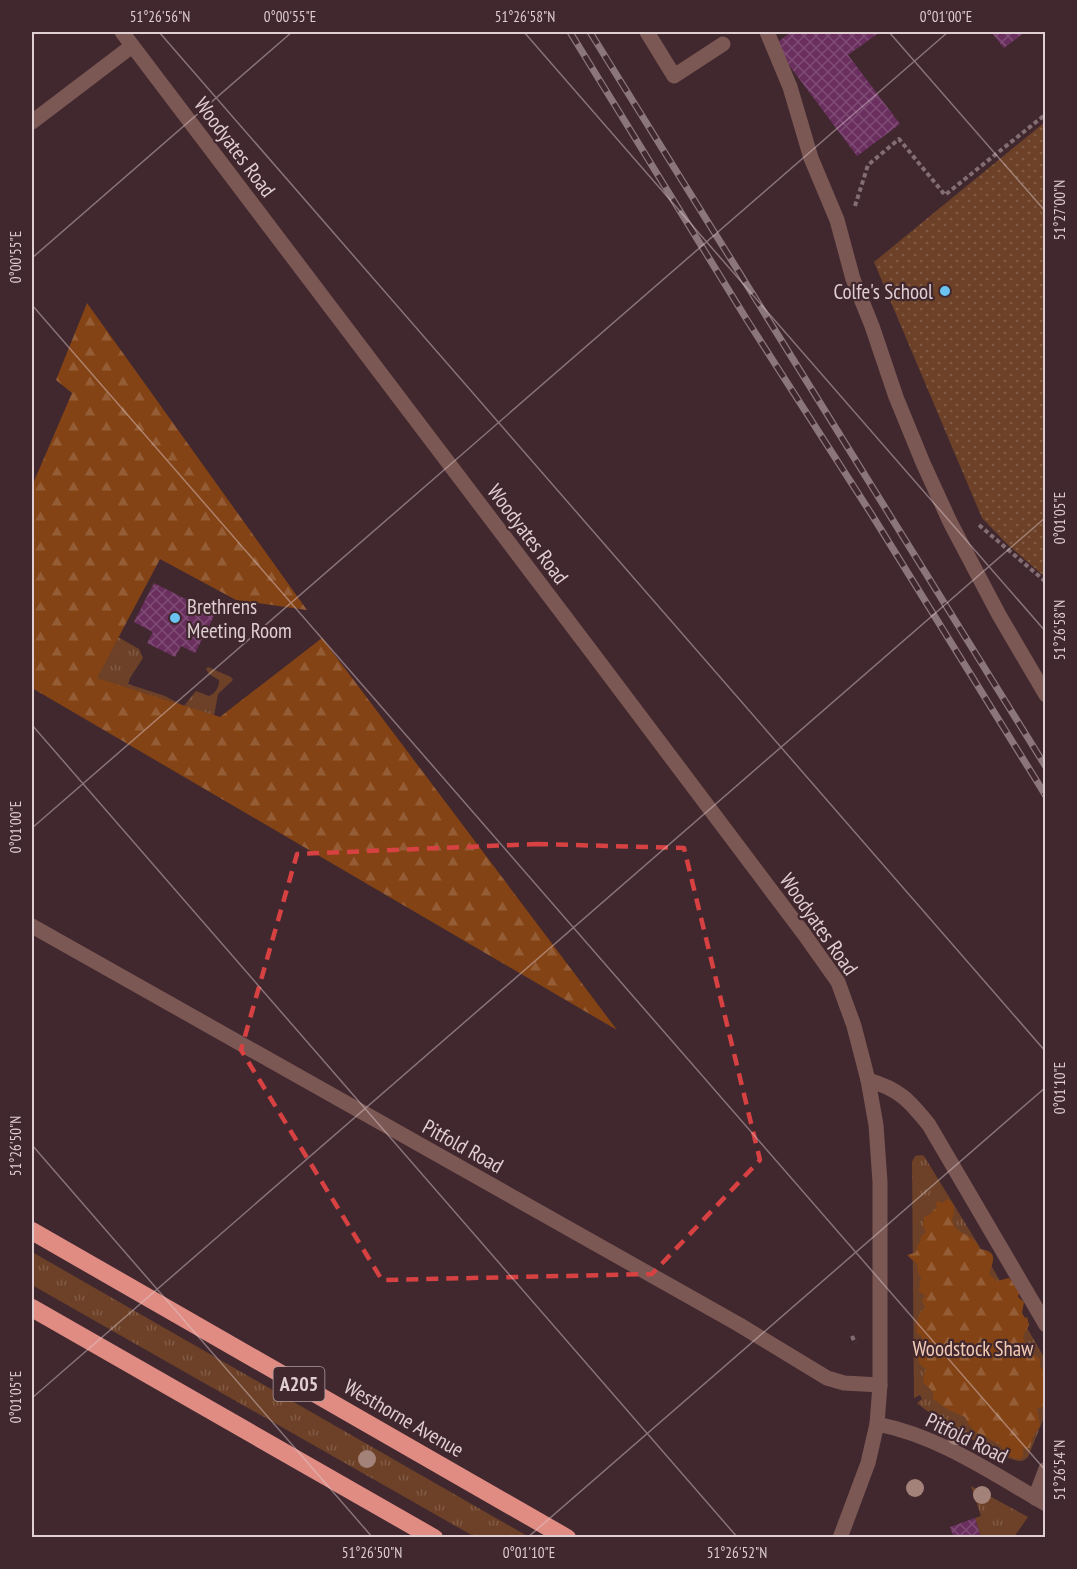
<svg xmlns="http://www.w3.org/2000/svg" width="1077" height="1569" viewBox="0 0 1077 1569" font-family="'PT Sans Narrow',sans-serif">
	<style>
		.grass { fill: url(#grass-tufts) }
		.forest { fill: url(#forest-firs) }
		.park { fill: url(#park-dots) }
		.building { fill: url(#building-cross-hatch) }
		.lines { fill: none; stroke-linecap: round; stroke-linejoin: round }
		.path { stroke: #836e73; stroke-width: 4; stroke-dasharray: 4.5 3; stroke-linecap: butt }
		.minor { stroke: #7c5854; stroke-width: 15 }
		.highway { stroke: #e18c83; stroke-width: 18 }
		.rail-casing { stroke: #8b767c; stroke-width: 7 }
		.rail { stroke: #41282f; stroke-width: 4.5; stroke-dasharray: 14; stroke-linecap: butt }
		.tree { fill: #a38279 }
		.marked { fill: none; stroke: #d74142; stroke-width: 4.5; stroke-dasharray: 12 8; stroke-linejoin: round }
		.ticks { fill: none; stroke: #dfced2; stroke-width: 1.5; stroke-opacity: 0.45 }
		.poi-dot { fill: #6bc3f2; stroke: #41282f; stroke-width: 2 }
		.labels { text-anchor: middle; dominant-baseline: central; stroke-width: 4.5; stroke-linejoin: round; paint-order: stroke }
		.shield { fill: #41282f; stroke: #b09ca1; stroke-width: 1.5 }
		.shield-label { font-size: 20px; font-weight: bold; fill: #dfced2 }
		.street-label { font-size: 21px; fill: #dfced2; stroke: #41282f }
		.poi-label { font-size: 21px; fill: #dfced2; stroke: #41282f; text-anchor: end }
		.park-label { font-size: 21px; fill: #f3cbb5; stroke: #41282f }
		.neatline { fill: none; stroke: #dfced2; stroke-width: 2 }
		.ticks-label { font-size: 15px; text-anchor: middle; fill: #dfced2 }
	</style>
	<defs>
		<pattern id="grass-tufts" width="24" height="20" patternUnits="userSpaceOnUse" patternTransform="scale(1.5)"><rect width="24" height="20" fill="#6c4127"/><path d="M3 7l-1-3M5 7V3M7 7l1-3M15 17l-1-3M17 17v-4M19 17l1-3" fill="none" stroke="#815b45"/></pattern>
		<pattern id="forest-firs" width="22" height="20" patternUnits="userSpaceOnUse" patternTransform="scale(1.5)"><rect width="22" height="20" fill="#844314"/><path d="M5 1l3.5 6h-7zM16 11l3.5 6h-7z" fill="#955d35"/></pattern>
		<pattern id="park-dots" width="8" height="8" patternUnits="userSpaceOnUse" patternTransform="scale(1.5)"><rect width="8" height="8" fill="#6c4127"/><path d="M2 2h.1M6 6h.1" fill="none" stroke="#815b45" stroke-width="1.8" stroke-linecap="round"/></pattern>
		<pattern id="building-cross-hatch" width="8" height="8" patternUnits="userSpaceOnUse" patternTransform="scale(1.5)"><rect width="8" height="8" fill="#6a2f5f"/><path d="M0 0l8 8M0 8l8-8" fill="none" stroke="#7f4c75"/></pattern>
	</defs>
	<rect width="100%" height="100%" fill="#41282f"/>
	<g class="grass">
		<polygon points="118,637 139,649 143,658 130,678 128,684 165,696 182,705 96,678"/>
		<path d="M208,667L231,677L233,680L218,694L214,716L184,706L196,691L209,696C215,694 220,686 219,680L209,674L206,669Z"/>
		<path d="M921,1155L924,1156L992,1267L1045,1359V1415L1028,1457C1025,1459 1024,1461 1020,1461C1004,1461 930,1415 917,1403L922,1399L920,1395L914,1398L912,1162L915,1156Z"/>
		<polygon points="32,1252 529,1537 475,1537 32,1285"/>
		<polygon points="971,1486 1028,1517 1014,1537 981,1537 975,1518 981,1516"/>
	</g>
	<g class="forest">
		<polygon points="87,303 307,610 236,600 160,559 97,678 220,717 322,638 617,1030 32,688 32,486 72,393 56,380"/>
		<path d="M948,1199C956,1205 955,1211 952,1219C954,1233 965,1232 974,1240C977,1243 978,1246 980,1249C999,1252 993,1260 989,1274L997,1281L1009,1278L1020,1290L1018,1297L1024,1302L1022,1313L1025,1318L1027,1317L1029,1325L1023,1336L1026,1349L1040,1359V1367L1046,1372L1045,1409L1042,1407L1037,1408L1040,1425L1033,1436L1030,1448L1023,1449V1457L1019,1459C1002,1456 1007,1449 997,1443C980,1433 975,1437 965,1417L947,1409L933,1399V1392C925,1381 920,1388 926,1369C913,1362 919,1348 922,1337L917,1333C915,1321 919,1314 925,1307L922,1300L925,1296L919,1291L921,1277L918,1272L917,1264L907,1255L915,1253L918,1248L917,1245L920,1243L921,1237L926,1232L923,1225L924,1217L931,1214L933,1210L937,1209L936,1203L938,1201L942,1203Z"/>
	</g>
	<polygon class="park" points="1045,122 1045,577 1006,543 982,518 874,262"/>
	<g class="building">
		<polygon points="791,32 880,32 848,55 900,124 857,156 774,45"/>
		<polygon points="991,32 1025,32 1004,48"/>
		<polygon points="154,583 215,614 195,653 181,646 175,657 147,643 153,632 134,622"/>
		<polygon points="975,1518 981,1538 954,1538 950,1527"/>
	</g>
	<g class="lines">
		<g class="path">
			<polyline points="855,206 868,165 899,139 945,195 1046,114"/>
			<polyline points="979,525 1046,582"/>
			<polyline points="852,1336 855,1343"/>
		</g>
		<g class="minor">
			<polyline points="122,32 597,659 804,934 838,982 854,1026 868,1080 876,1125 880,1182 880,1385 877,1424 868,1463 840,1538"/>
			<polyline points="647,32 674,76 723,44"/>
			<polyline points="767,32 790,87 811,158 837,220 853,279 872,326 896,397 923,463 950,522 999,615 1046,695"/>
			<polyline points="32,122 132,46"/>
			<polyline points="32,926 738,1324 827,1378 844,1383 880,1385"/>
			<path d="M868,1080C899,1089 909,1100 929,1125L1046,1325"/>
			<path d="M877,1424C939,1436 992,1473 1046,1504"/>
			<polyline points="1035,1498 1046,1469"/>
		</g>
		<g class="highway">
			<polyline points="32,1231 567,1538"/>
			<polyline points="32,1308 434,1538"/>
		</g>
		<defs>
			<g id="rail">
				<polyline points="570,32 747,320 872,515 1046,796"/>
				<polyline points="590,32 1046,767"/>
			</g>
		</defs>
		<use href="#rail" class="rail-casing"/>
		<use href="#rail" class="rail"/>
	</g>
	<g class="tree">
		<circle cx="956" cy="1436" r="9"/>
		<circle cx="367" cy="1459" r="9"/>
		<circle cx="915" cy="1488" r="9"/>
		<circle cx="982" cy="1495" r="9"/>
	</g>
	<path class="marked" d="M536,844L684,848L760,1160L652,1274L382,1280L241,1050L297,854Z"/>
	<path class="ticks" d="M159,32L1046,1052M524,32L1046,632M889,32L1046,212M32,258L292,32M32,305L1046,1471M32,725L738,1538M32,828L948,32M32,1145L373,1538M32,1398L1046,517M527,1538L1046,1087"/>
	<g class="poi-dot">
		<circle cx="945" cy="291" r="6"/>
		<circle cx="175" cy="618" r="6"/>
	</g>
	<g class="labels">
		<rect class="shield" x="273.5" y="1367" width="51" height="34" rx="4.5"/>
		<g class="shield-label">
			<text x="299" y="1384">A205</text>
		</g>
		<g class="street-label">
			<text transform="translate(235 147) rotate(53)">Woodyates Road</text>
			<text transform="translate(528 534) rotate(53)">Woodyates Road</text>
			<text transform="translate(819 924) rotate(55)">Woodyates Road</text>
			<text transform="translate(463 1146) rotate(29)">Pitfold Road</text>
			<text transform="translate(404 1418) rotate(30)">Westhorne Avenue</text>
			<text transform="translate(967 1438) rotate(26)">Pitfold Road</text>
		</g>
		<g class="poi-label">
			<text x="933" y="291">Colfe's School</text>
			<text x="187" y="606" text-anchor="start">Brethrens<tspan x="187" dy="24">Meeting Room</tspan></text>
		</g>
		<g class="park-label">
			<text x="973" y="1348">Woodstock Shaw</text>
		</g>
	</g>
	<rect width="1077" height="1569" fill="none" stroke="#41282f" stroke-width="66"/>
	<rect x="33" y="33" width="1011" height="1503" class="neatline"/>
	<g class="ticks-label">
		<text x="160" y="22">51°26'56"N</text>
		<text x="290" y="22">0°00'55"E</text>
		<text x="525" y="22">51°26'58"N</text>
		<text x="946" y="22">0°01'00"E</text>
		<text transform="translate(1060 210) rotate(-90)" y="5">51°27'00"N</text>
		<text transform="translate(16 257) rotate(-90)" y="5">0°00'55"E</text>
		<text transform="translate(1060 518) rotate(-90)" y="5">0°01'05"E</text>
		<text transform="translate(1060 630) rotate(-90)" y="5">51°26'58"N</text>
		<text transform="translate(16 827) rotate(-90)" y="5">0°01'00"E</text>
		<text transform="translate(1060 1088) rotate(-90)" y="5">0°01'10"E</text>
		<text transform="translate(16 1146) rotate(-90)" y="5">51°26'50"N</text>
		<text transform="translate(16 1397) rotate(-90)" y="5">0°01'05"E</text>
		<text transform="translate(1060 1470) rotate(-90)" y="5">51°26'54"N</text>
		<text x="372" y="1558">51°26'50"N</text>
		<text x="529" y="1558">0°01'10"E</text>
		<text x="737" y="1558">51°26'52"N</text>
	</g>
</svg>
